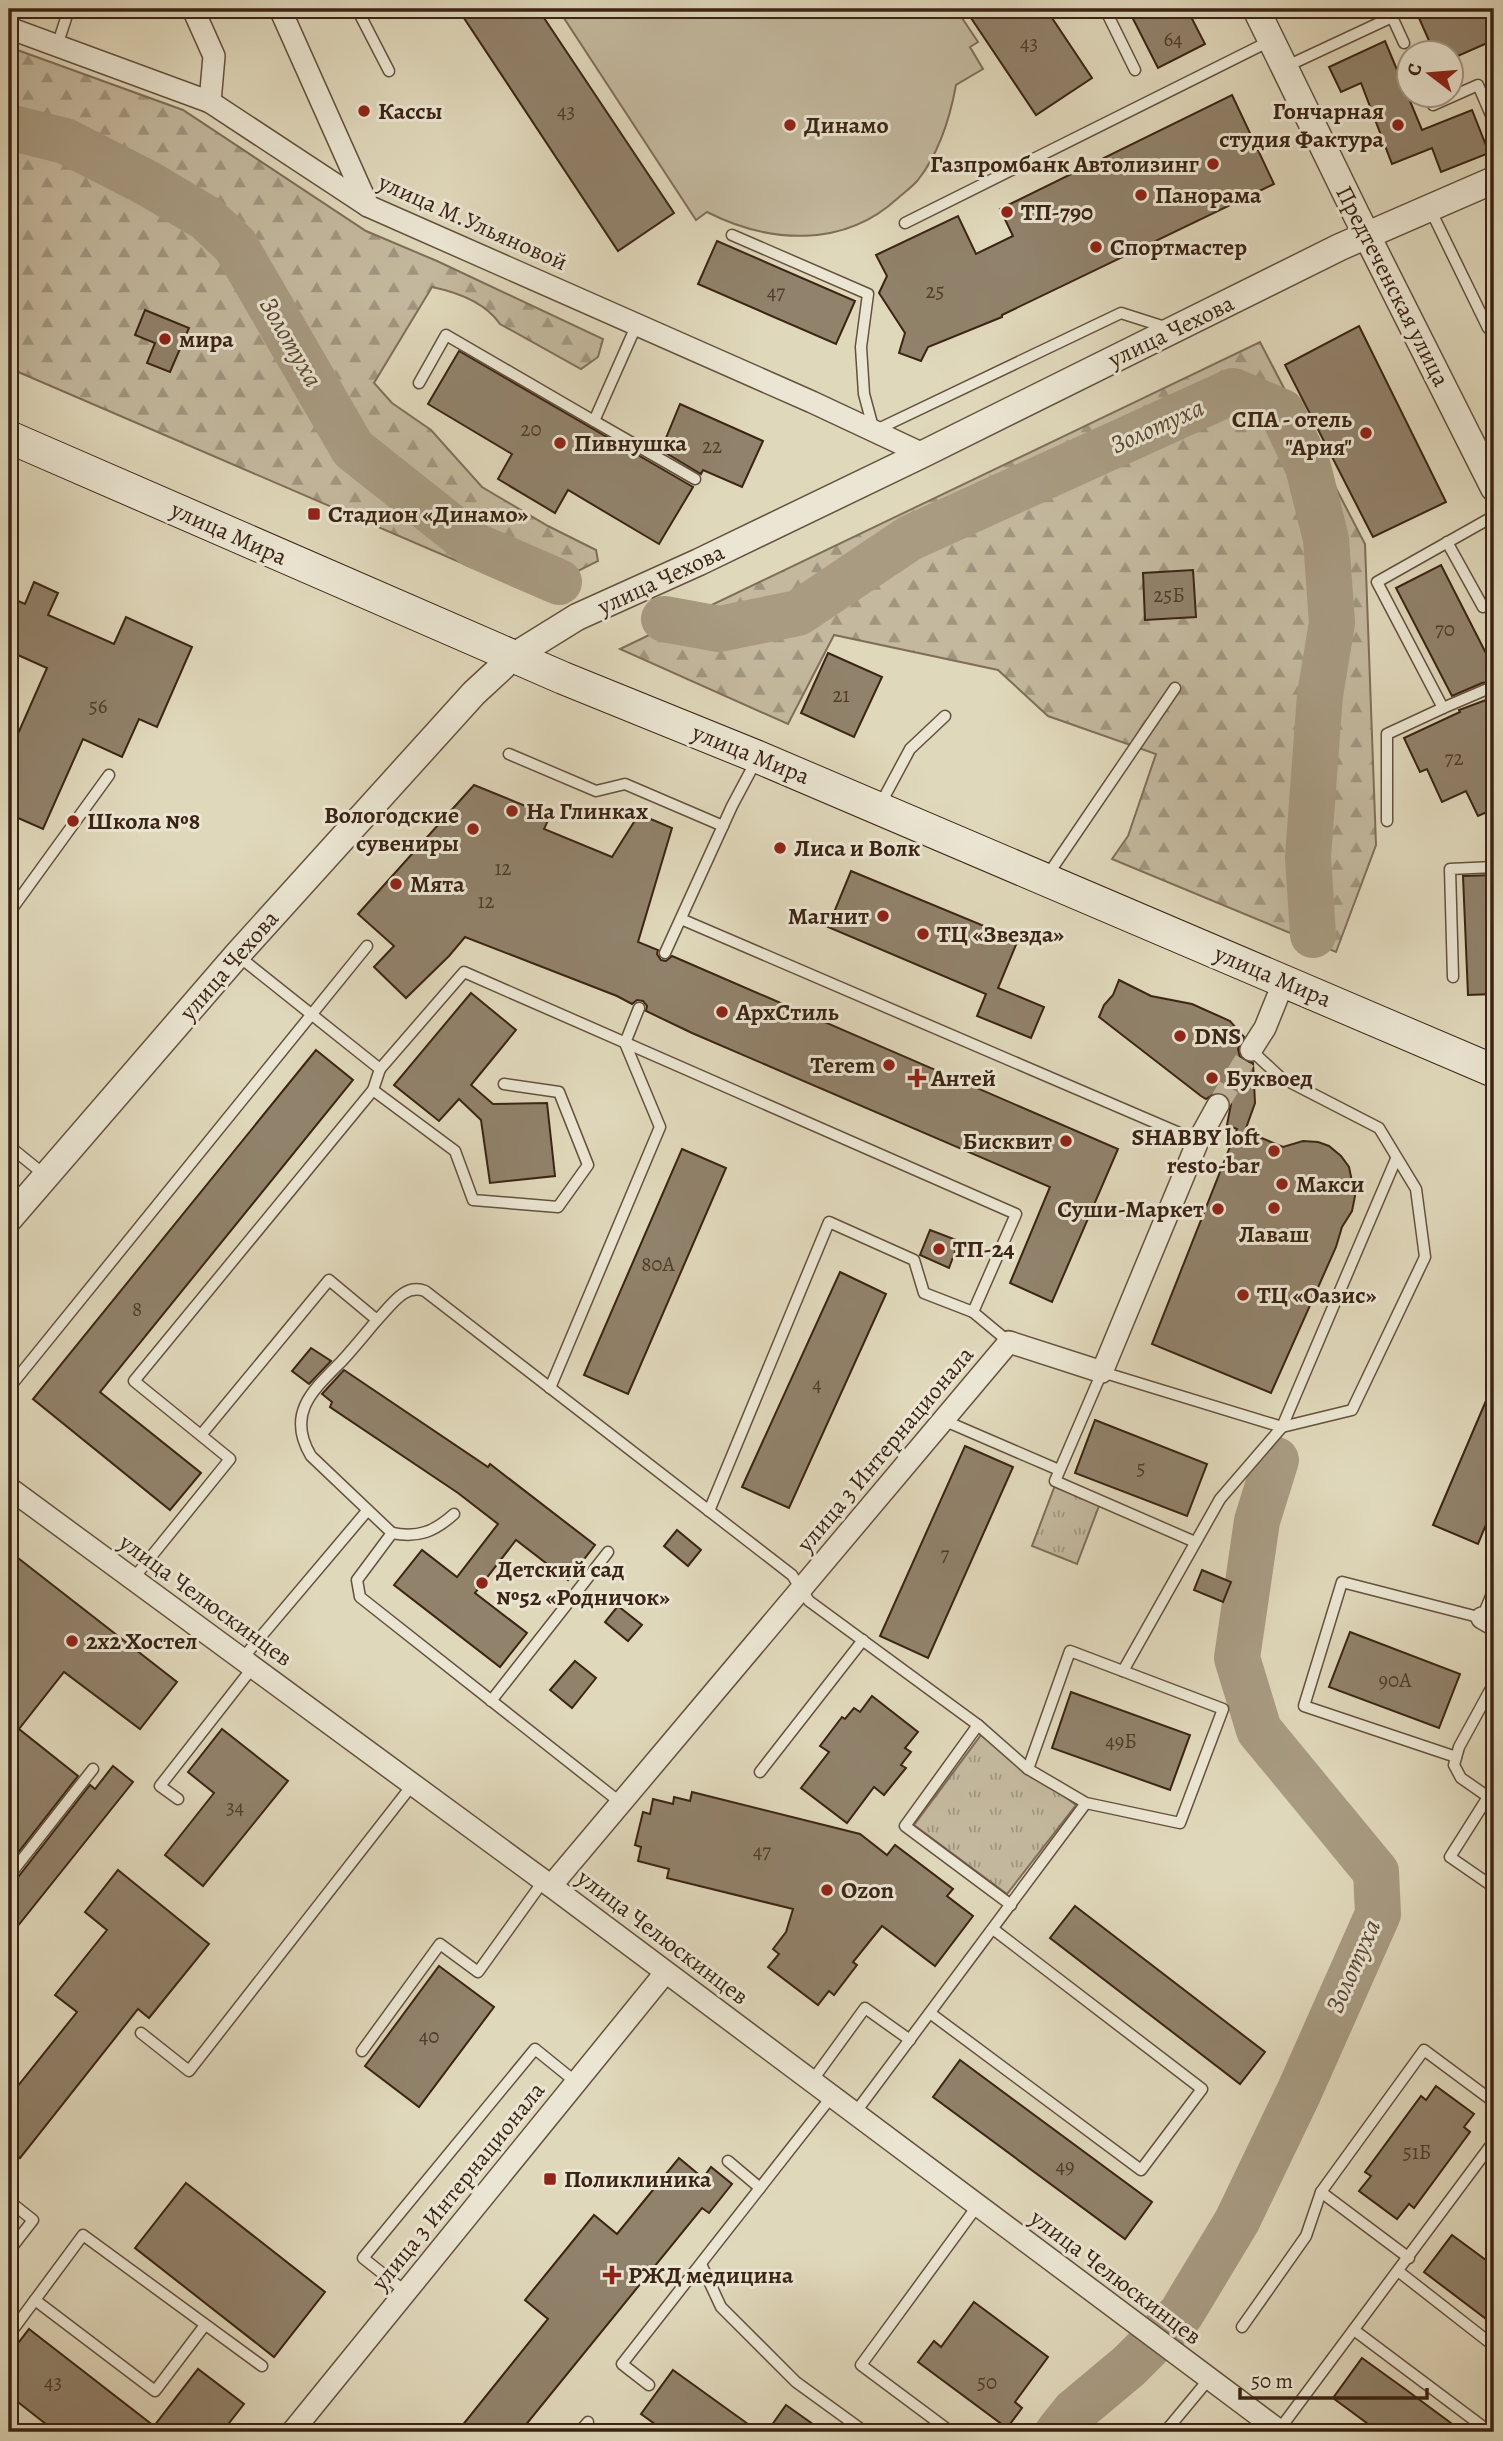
<svg xmlns="http://www.w3.org/2000/svg" width="1503" height="2441" viewBox="0 0 1503 2441" font-family="Alegreya,serif">
	<style>
		.grass { fill: url(#grass-tufts); stroke: #806e5a; stroke-width: 2 }
		.forest { fill: url(#forest-firs); stroke: #806e5a; stroke-width: 2 }
		.pitch { fill: #c4b99f; stroke: #806e5a; stroke-width: 2 }
		.lines { fill: none; stroke-linecap: round; stroke-linejoin: round }
		.river { stroke: #a89b82; stroke-width: 46 }
		.building { fill: #91826b; stroke: #3b2414; stroke-width: 2 }
		.minor-tunnel { stroke: #bfb49a; stroke-width: 21; stroke-dasharray: 21 10; stroke-linecap: butt }
		.service-casing { stroke: #64513e; stroke-width: 13 }
		.minor-casing { stroke: #64513e; stroke-width: 24 }
		.tertiary-casing { stroke: #64513e; stroke-width: 29 }
		.secondary-casing { stroke: #3b2414; stroke-width: 34 }
		.service { stroke: #ebe6d3; stroke-width: 10 }
		.minor { stroke: #ebe6d3; stroke-width: 21 }
		.tertiary { stroke: #ebe6d3; stroke-width: 26 }
		.secondary { stroke: #ebe6d3; stroke-width: 32 }
		.poi-dot { fill: #8f2418; stroke: #ebe6d3; stroke-width: 2.5 }
		.labels { text-anchor: middle; dominant-baseline: central; stroke-width: 6; stroke-linejoin: round; paint-order: stroke }
		.number-label { font-size: 21px; fill: #503c2a }
		.poi-label { font-size: 24px; font-weight: bold; fill: #3b2414; stroke: #ebe6d3; text-anchor: start }
		.street-label { font-size: 24px; fill: #3b2414; stroke: #ebe6d3 }
		.water-label { font-size: 26px; font-style: italic; fill: #5c4835; stroke: #ebe6d3 }
	</style>
	<defs>
		<pattern id="grass-tufts" width="24" height="20" patternUnits="userSpaceOnUse" patternTransform="scale(1.75)"><rect width="24" height="20" fill="#c4b99f"/><path d="M3 7l-1-3M5 7V3M7 7l1-3M15 17l-1-3M17 17v-4M19 17l1-3" fill="none" stroke="#a09680"/></pattern>
		<pattern id="forest-firs" width="22" height="20" patternUnits="userSpaceOnUse" patternTransform="scale(1.75)"><rect width="22" height="20" fill="#c4b99f"/><path d="M5 1l3.5 6h-7zM16 11l3.5 6h-7z" fill="#a09680"/></pattern>
	</defs>
	<rect width="100%" height="100%" fill="#e0d8bb"/>
	<filter id="stains"><feTurbulence type="fractalNoise" baseFrequency=".00286" numOctaves="4"/><feColorMatrix values="0 0 0 0 .2 0 0 0 0 .09 0 0 0 0 .02 0 0 0 .5 -.17"/></filter>
	<radialGradient id="worn" r=".72"><stop offset=".6" stop-color="#630" stop-opacity="0"/><stop offset="1" stop-color="#630" stop-opacity=".3"/></radialGradient>
	<g class="grass">
		<polygon points="1057,1480 1102,1498 1077,1564 1032,1546"/>
		<polygon points="981,1735 1076,1805 1007,1894 914,1825"/>
	</g>
	<g class="forest">
		<path d="M9,47L183,110L366,231L437,261L603,339L598,357L581,369L500,324C485,302 456,292 432,287L374,383L392,403L431,430L482,487L548,526L596,550L598,561L542,589L485,573L9,368Z"/>
		<polygon points="1260,342 1365,544 1376,845 1336,952 1112,859 1128,836 1156,754 1048,716 998,670 834,635 788,724 620,649"/>
	</g>
	<path class="pitch" d="M558,9H956L978,42L970,47L983,69L956,85C950,118 939,153 918,180C913,186 905,192 898,198C844,248 770,244 707,212L696,220Z"/>
	<g class="lines">
		<g class="river">
			<polyline points="9,127 65,141 149,184 206,218 235,245 353,449 474,545 559,582"/>
			<polyline points="664,619 719,629 798,613 910,538 1233,391 1282,412 1308,467 1326,539 1332,623 1320,695 1308,857 1313,935"/>
			<polyline points="1058,2432 1074,2412 1129,2366 1181,2314 1237,2221 1299,2092 1378,1914 1376,1872 1259,1730 1237,1658 1257,1521 1276,1460"/>
		</g>
	</g>
	<g class="building">
		<polygon points="458,9 538,9 674,213 618,251"/>
		<polygon points="965,9 1046,9 1092,78 1036,115"/>
		<polygon points="1128,9 1187,9 1205,44 1158,68"/>
		<polygon points="1415,9 1491,9 1494,17 1494,40 1451,59 1451,52 1434,52"/>
		<polygon points="1385,41 1422,130 1472,110 1489,153 1441,172 1432,148 1392,164 1361,83 1341,92 1329,67"/>
		<polygon points="1232,95 1274,184 1002,315 1002,317 928,347 921,361 899,353 905,333 879,293 887,276 876,255 958,216 976,254 1013,236 1000,209"/>
		<polygon points="717,241 855,301 836,344 698,284"/>
		<polygon points="145,310 189,328 170,372 147,363 155,343 135,335"/>
		<polygon points="1359,326 1446,502 1373,537 1285,365"/>
		<polygon points="459,351 693,487 659,544 568,490 555,513 498,479 512,454 428,404"/>
		<polygon points="680,404 763,441 742,487 703,470 701,474 661,450"/>
		<polygon points="1441,565 1494,669 1494,681 1482,683 1452,696 1396,588"/>
		<polygon points="1193,570 1196,617 1145,620 1143,573"/>
		<polygon points="34,582 58,593 48,615 114,644 126,617 192,647 157,727 139,719 122,757 83,739 43,829 9,814 9,754 47,668 9,651 9,597 25,604"/>
		<polygon points="828,653 882,677 854,737 801,713"/>
		<polygon points="1494,697 1494,809 1478,816 1466,791 1442,802 1427,769 1420,772 1404,738 1460,712 1459,710"/>
		<polygon points="474,785 550,816 544,829 612,857 639,814 672,828 638,942 658,950 657,954 661,960 666,961 672,956 1118,1149 1052,1302 1010,1283 1050,1187 692,1033 646,1011 647,1006 643,1001 637,1000 632,1004 617,996 465,937 449,956 406,998 374,967 394,946 358,914"/>
		<polygon points="851,871 1018,940 998,988 1044,1007 1031,1038 977,1016 986,994 828,927"/>
		<polygon points="1494,875 1494,994 1468,995 1463,876"/>
		<polygon points="1119,980 1151,996 1192,1004 1230,1021 1244,1037 1238,1049 1240,1057 1245,1061 1253,1063 1255,1103 1245,1131 1283,1147 1303,1141 1318,1142 1329,1146 1341,1156 1349,1167 1355,1196 1352,1211 1342,1227 1336,1247 1271,1393 1152,1344 1237,1129 1227,1125 1231,1104 1225,1094 1217,1092 1206,1099 1201,1096 1099,1017 1104,1005 1113,995"/>
		<polygon points="471,993 516,1030 471,1085 493,1104 547,1103 555,1176 490,1183 481,1120 459,1099 439,1121 394,1085"/>
		<polygon points="316,1050 353,1080 100,1392 201,1473 170,1510 33,1399"/>
		<polygon points="682,1149 726,1168 628,1394 584,1375"/>
		<polygon points="930,1230 959,1241 949,1268 920,1255"/>
		<polygon points="840,1272 886,1294 789,1508 742,1487"/>
		<polygon points="311,1348 331,1361 309,1384 292,1371"/>
		<polygon points="344,1370 488,1467 490,1464 595,1545 568,1580 516,1540 475,1593 527,1633 500,1667 394,1585 422,1550 457,1577 498,1524 458,1493 330,1407 332,1402 322,1394"/>
		<polygon points="1494,1382 1494,1505 1478,1544 1433,1525"/>
		<polygon points="1095,1420 1207,1464 1187,1516 1075,1473"/>
		<polygon points="965,1446 1013,1467 928,1658 880,1636"/>
		<polygon points="677,1530 701,1550 688,1566 664,1546"/>
		<polygon points="9,1551 177,1682 140,1729 64,1672 19,1729 78,1776 9,1864"/>
		<polygon points="1202,1570 1231,1582 1223,1602 1194,1590"/>
		<polygon points="618,1606 642,1625 628,1641 605,1622"/>
		<polygon points="1350,1632 1460,1674 1439,1728 1329,1687"/>
		<polygon points="575,1661 596,1678 572,1708 550,1690"/>
		<polygon points="1071,1692 1190,1735 1170,1790 1052,1748"/>
		<polygon points="872,1696 918,1732 905,1748 911,1752 901,1765 906,1768 884,1795 874,1787 847,1823 801,1788 829,1752 820,1746 842,1717 845,1719 854,1708 860,1712"/>
		<polygon points="222,1729 288,1781 203,1886 165,1855 214,1793 188,1772"/>
		<polygon points="113,1766 133,1782 9,1937 9,1884 15,1881 90,1785 95,1789"/>
		<polygon points="692,1792 860,1834 887,1855 895,1845 953,1889 947,1896 973,1916 935,1966 882,1926 853,1962 857,1965 834,1995 829,1991 818,2005 768,1967 779,1954 773,1949 786,1932 793,1909 667,1878 669,1869 638,1861 641,1847 635,1845 643,1812 650,1814 653,1799 673,1804 674,1797 690,1801"/>
		<polygon points="118,1870 209,1944 149,2018 138,2009 20,2158 9,2149 9,2097 77,2012 55,1995 107,1930 85,1912"/>
		<polygon points="1075,1906 1265,2052 1240,2084 1050,1938"/>
		<polygon points="439,1966 494,2007 419,2107 365,2066"/>
		<polygon points="960,2060 1152,2202 1125,2239 933,2097"/>
		<polygon points="1436,2086 1474,2114 1464,2127 1470,2132 1414,2208 1409,2204 1397,2219 1359,2191 1371,2176 1365,2172 1421,2096 1426,2100"/>
		<polygon points="679,2158 703,2178 711,2167 732,2184 709,2213 702,2208 520,2432 457,2432 548,2319 525,2300 594,2215 617,2234"/>
		<polygon points="186,2183 325,2292 274,2357 135,2248"/>
		<polygon points="1452,2235 1494,2266 1494,2325 1424,2272"/>
		<polygon points="974,2302 1048,2357 1015,2402 1022,2408 1007,2428 918,2362 934,2341 941,2347"/>
		<polygon points="29,2329 154,2426 198,2369 244,2404 222,2432 56,2432 9,2395 9,2355"/>
		<polygon points="1362,2358 1405,2389 1463,2432 1379,2432 1333,2398"/>
		<polygon points="673,2370 759,2432 666,2432 641,2414"/>
		<polygon points="786,2405 824,2432 767,2432"/>
	</g>
	<g class="lines">
		<polyline class="minor-tunnel" points="1218,1105 1251,1050"/>
		<defs>
			<g id="service">
				<polyline points="357,9 389,71"/>
				<polyline points="1105,9 1135,70"/>
				<polyline points="57,46 69,9"/>
				<polyline points="1285,67 1392,17 1404,43"/>
				<polyline points="1433,105 1478,85 1494,122"/>
				<polyline points="1430,209 1488,328 1494,325"/>
				<polyline points="905,223 1272,40"/>
				<polyline points="732,235 868,294 861,347 864,394 874,431 1121,313 1168,328"/>
				<polyline points="419,383 446,335 594,421 637,324"/>
				<polyline points="594,421 695,479"/>
				<polyline points="1447,542 1483,607"/>
				<polyline points="1443,708 1485,690 1494,689"/>
				<polyline points="509,754 596,791 625,784 723,826"/>
				<polyline points="880,805 910,749 945,716"/>
				<polyline points="1387,821 1387,734 1443,708 1377,582 1494,516"/>
				<polyline points="1047,876 1175,688"/>
				<polyline points="9,913 109,775"/>
				<polyline points="681,919 1198,1141"/>
				<polyline points="665,953 732,806 757,759"/>
				<polyline points="237,955 380,1069 464,972 1016,1214 973,1312 1009,1342"/>
				<polyline points="1453,977 1450,869 1494,867"/>
				<polyline points="373,1090 455,1151 473,1200 558,1207 588,1165 559,1092 504,1084"/>
				<polyline points="9,1146 46,1176"/>
				<path d="M377,1320C365,1334 354,1348 341,1362C312,1391 286,1414 311,1456L392,1533L357,1580L360,1597L621,1803"/>
				<polyline points="9,1388 367,946"/>
				<polyline points="550,1388 660,1127 625,1043 639,1008"/>
				<polyline points="943,1420 1059,1470"/>
				<path d="M201,1435L329,1280L377,1320C391,1306 404,1283 425,1291L792,1575L809,1601L978,1725L1028,1769"/>
				<polyline points="709,1511 829,1222 914,1260 924,1293 973,1312"/>
				<path d="M392,1533C418,1538 434,1532 454,1514"/>
				<polyline points="1195,1542 1055,1481 1102,1372 1282,1427 1352,1410 1425,1257 1416,1189 1379,1128 1280,1077 1251,1050"/>
				<polyline points="133,1579 230,1459 134,1381 373,1090 380,1069"/>
				<polyline points="242,1659 367,1511"/>
				<polyline points="1123,1671 1220,1499 1282,1427 1396,1159"/>
				<polyline points="1494,1683 1459,1747 1454,1765 1461,1778 1494,1801"/>
				<polyline points="491,1701 608,1552"/>
				<polyline points="978,1725 905,1826 1011,1905"/>
				<polyline points="1456,1757 1304,1706 1342,1582 1482,1618 1494,1589"/>
				<polyline points="760,1772 863,1640"/>
				<polyline points="1488,1797 1450,1857 1492,1886"/>
				<polyline points="178,1799 160,1786 253,1667"/>
				<polyline points="9,1876 93,1769"/>
				<polyline points="930,2013 1141,2170 1202,2089 993,1929"/>
				<polyline points="141,2033 189,2071 413,1784"/>
				<polyline points="362,2051 440,1944 478,1972 544,1880"/>
				<polyline points="812,2081 865,2008 910,2040"/>
				<polyline points="855,2113 1086,1803 1028,1769 1070,1651 1223,1709 1180,1823 1086,1803"/>
				<polyline points="728,2161 760,2188"/>
				<polyline points="9,2201 33,2220 9,2251"/>
				<polyline points="1409,2258 1321,2192 1424,2050 1494,2102"/>
				<polyline points="701,2264 721,2307 796,2382 865,2432"/>
				<polyline points="1398,2271 1494,2346"/>
				<polyline points="406,2292 363,2258 535,2049 577,2083"/>
				<polyline points="35,2300 155,2391 205,2325"/>
				<polyline points="1242,2327 1306,2236 1321,2192"/>
				<polyline points="1354,2330 1490,2432"/>
				<polyline points="9,2335 83,2235 262,2366"/>
				<polyline points="649,2385 622,2364 832,2096"/>
				<polyline points="301,2421 316,2432"/>
				<polyline points="1279,2430 1494,2141"/>
				<polyline points="579,2432 588,2422"/>
				<polyline points="951,2432 861,2365 978,2205"/>
				<polyline points="1165,2432 1209,2379"/>
			</g>
			<g id="minor">
				<polyline points="193,9 214,56 210,102"/>
				<polyline points="280,9 368,206"/>
				<polyline points="9,28 210,102 368,206 812,402 923,454"/>
				<polyline points="1251,1050 1265,1028 1284,981"/>
				<polyline points="9,1488 551,1886 1281,2432"/>
				<polyline points="1482,1618 1494,1625"/>
				<polyline points="551,1886 1009,1342 1102,1372 1198,1141 1218,1105"/>
				<polyline points="292,2432 665,1973"/>
			</g>
			<g id="tertiary">
				<polyline points="1256,9 1356,214 1494,488"/>
				<polyline points="9,1219 237,955 474,693 514,656 577,617 699,562 923,454 1340,247 1494,180"/>
			</g>
			<polyline id="secondary" points="9,437 563,678 758,757 1494,1071"/>
		</defs>
		<use href="#service" class="service-casing"/>
		<use href="#minor" class="minor-casing"/>
		<use href="#tertiary" class="tertiary-casing"/>
		<use href="#secondary" class="secondary-casing"/>
		<use href="#service" class="service"/>
		<use href="#minor" class="minor"/>
		<use href="#tertiary" class="tertiary"/>
		<use href="#secondary" class="secondary"/>
	</g>
	<g class="poi-dot">
		<circle cx="364" cy="111" r="7"/>
		<circle cx="790" cy="125" r="7"/>
		<circle cx="1398" cy="125" r="7"/>
		<circle cx="1213" cy="164" r="7"/>
		<circle cx="1141" cy="195" r="7"/>
		<circle cx="1007" cy="212" r="7"/>
		<circle cx="1096" cy="247" r="7"/>
		<circle cx="165" cy="339" r="7"/>
		<circle cx="1366" cy="433" r="7"/>
		<circle cx="560" cy="443" r="7"/>
		<rect x="307" y="507" width="14" height="14" rx="3.5"/>
		<circle cx="512" cy="811" r="7"/>
		<circle cx="73" cy="821" r="7"/>
		<circle cx="473" cy="829" r="7"/>
		<circle cx="780" cy="848" r="7"/>
		<circle cx="396" cy="884" r="7"/>
		<circle cx="883" cy="916" r="7"/>
		<circle cx="923" cy="934" r="7"/>
		<circle cx="722" cy="1012" r="7"/>
		<circle cx="1180" cy="1036" r="7"/>
		<circle cx="889" cy="1065" r="7"/>
		<path d="M913.5 1067.5h7v7h7v7h-7v7h-7v-7h-7v-7h7z"/>
		<circle cx="1212" cy="1078" r="7"/>
		<circle cx="1066" cy="1141" r="7"/>
		<circle cx="1274" cy="1151" r="7"/>
		<circle cx="1282" cy="1184" r="7"/>
		<circle cx="1274" cy="1208" r="7"/>
		<circle cx="1218" cy="1209" r="7"/>
		<circle cx="939" cy="1249" r="7"/>
		<circle cx="1243" cy="1295" r="7"/>
		<circle cx="482" cy="1583" r="7"/>
		<circle cx="72" cy="1641" r="7"/>
		<circle cx="827" cy="1890" r="7"/>
		<rect x="543" y="2172" width="14" height="14" rx="3.5"/>
		<path d="M608.5 2264.5h7v7h7v7h-7v7h-7v-7h-7v-7h7z"/>
	</g>
	<g class="labels">
		<g class="number-label">
			<text x="1173" y="39">64</text>
			<text x="1029" y="43">43</text>
			<text x="566" y="111">43</text>
			<text x="935" y="291">25</text>
			<text x="776" y="292">47</text>
			<text x="531" y="429">20</text>
			<text x="712" y="446">22</text>
			<text x="1169" y="595">25Б</text>
			<text x="1445" y="629">70</text>
			<text x="841" y="695">21</text>
			<text x="98" y="706">56</text>
			<text x="1454" y="758">72</text>
			<text x="503" y="868">12</text>
			<text x="486" y="901">12</text>
			<text x="658" y="1264">80А</text>
			<text x="137" y="1309">8</text>
			<text x="817" y="1384">4</text>
			<text x="1141" y="1468">5</text>
			<text x="945" y="1554">7</text>
			<text x="1395" y="1680">90А</text>
			<text x="1121" y="1741">49Б</text>
			<text x="235" y="1807">34</text>
			<text x="762" y="1851">47</text>
			<text x="429" y="2036">40</text>
			<text x="1417" y="2152">51Б</text>
			<text x="1065" y="2166">49</text>
			<text x="53" y="2382">43</text>
			<text x="987" y="2382">50</text>
		</g>
		<g class="poi-label">
			<text x="378" y="111">Кассы</text>
			<text x="1384" y="111" text-anchor="end">Гончарная<tspan x="1384" dy="28">студия Фактура</tspan></text>
			<text x="804" y="125">Динамо</text>
			<text x="1199" y="164" text-anchor="end">Газпромбанк Автолизинг</text>
			<text x="1155" y="195">Панорама</text>
			<text x="1021" y="212">ТП-790</text>
			<text x="1110" y="247">Спортмастер</text>
			<text x="179" y="339">мира</text>
			<text x="1352" y="419" text-anchor="end">СПА - отель<tspan x="1352" dy="28">"Ария"</tspan></text>
			<text x="574" y="443">Пивнушка</text>
			<text x="328" y="514">Стадион «Динамо»</text>
			<text x="526" y="811">На Глинках</text>
			<text x="459" y="815" text-anchor="end">Вологодские<tspan x="459" dy="28">сувениры</tspan></text>
			<text x="87" y="821">Школа №8</text>
			<text x="794" y="848">Лиса и Волк</text>
			<text x="410" y="884">Мята</text>
			<text x="869" y="916" text-anchor="end">Магнит</text>
			<text x="937" y="934">ТЦ «Звезда»</text>
			<text x="736" y="1012">АрхСтиль</text>
			<text x="1194" y="1036">DNS</text>
			<text x="875" y="1065" text-anchor="end">Terem</text>
			<text x="931" y="1078">Антей</text>
			<text x="1226" y="1078">Буквоед</text>
			<text x="1260" y="1137" text-anchor="end">SHABBY loft<tspan x="1260" dy="28">resto-bar</tspan></text>
			<text x="1052" y="1141" text-anchor="end">Бисквит</text>
			<text x="1296" y="1184">Макси</text>
			<text x="1204" y="1209" text-anchor="end">Суши-Маркет</text>
			<text x="1274" y="1234" text-anchor="middle">Лаваш</text>
			<text x="953" y="1249">ТП-24</text>
			<text x="1257" y="1295">ТЦ «Оазис»</text>
			<text x="496" y="1569">Детский сад<tspan x="496" dy="28">№52 «Родничок»</tspan></text>
			<text x="86" y="1641">2x2 Хостел</text>
			<text x="841" y="1890">Ozon</text>
			<text x="564" y="2179">Поликлиника</text>
			<text x="628" y="2275">РЖД медицина</text>
		</g>
		<g class="street-label">
			<text transform="translate(473 222) rotate(24)">улица М.Ульяновой</text>
			<text transform="translate(1393 286) rotate(63)">Предтеченская улица</text>
			<text transform="translate(1171 331) rotate(-26)">улица Чехова</text>
			<text transform="translate(229 533) rotate(24)">улица Мира</text>
			<text transform="translate(661 579) rotate(-25)">улица Чехова</text>
			<text transform="translate(751 754) rotate(22)">улица Мира</text>
			<text transform="translate(229 965) rotate(-49)">улица Чехова</text>
			<text transform="translate(1273 976) rotate(23)">улица Мира</text>
			<text transform="translate(885 1449) rotate(-50)">улица 3 Интернационала</text>
			<text transform="translate(206 1600) rotate(36)">улица Челюскинцев</text>
			<text transform="translate(663 1937) rotate(37)">улица Челюскинцев</text>
			<text transform="translate(458 2186) rotate(-51)">улица 3 Интернационала</text>
			<text transform="translate(1116 2277) rotate(37)">улица Челюскинцев</text>
		</g>
		<g class="water-label">
			<text transform="translate(291 342) rotate(60)">Золотуха</text>
			<text transform="translate(1157 426) rotate(-24)">Золотуха</text>
			<text transform="translate(1353 1966) rotate(-66)">Золотуха</text>
		</g>
	</g>
	<rect width="1503" height="2441" fill="none" stroke="#e0d8bb" stroke-width="35"/>
	<rect x="10" y="10" width="1482" height="2420" fill="none" stroke="#3b2414" stroke-width="3.5"/>
	<rect x="18" y="18" width="1468" height="2406" fill="none" stroke="#3b2414" stroke-width="2"/>
	<g transform="translate(1430 74) rotate(286)"><circle r="33" fill="#ebe6d3" stroke="#a59887" stroke-width="2"/>
	<path d="M0-5L12 26L0 18L-12 26Z" fill="#8f2418"/>
	<text y="-10" font-size="19" font-weight="bold" text-anchor="middle" fill="#3b2414">С</text>
	</g>
	<path d="M1240 2388v10h187v-10" fill="none" stroke="#3b2414" stroke-width="3.5"/>
	<text x="1251" y="2388" font-size="21" fill="#3b2414" stroke="#ebe6d3" stroke-width="5" paint-order="stroke">50 m</text>
	<rect width="100%" height="100%" filter="url(#stains)"/>
	<rect width="100%" height="100%" fill="url(#worn)"/>
</svg>
